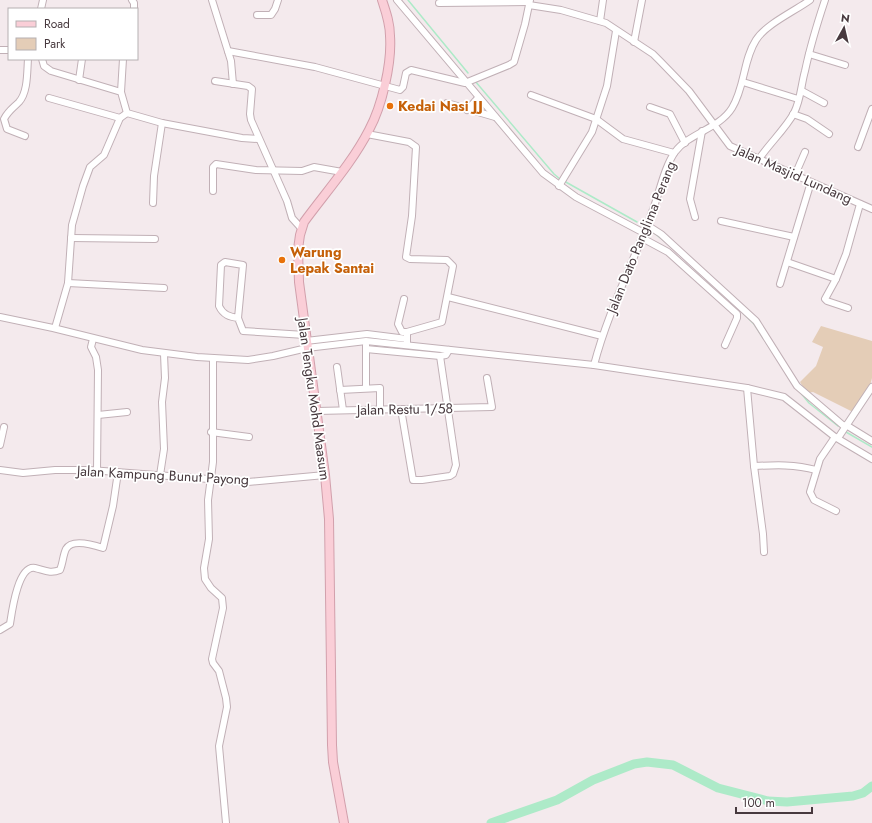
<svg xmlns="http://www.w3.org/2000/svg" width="872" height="823" viewBox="0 0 872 823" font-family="Jost,sans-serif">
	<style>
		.green { fill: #e4cdb7 }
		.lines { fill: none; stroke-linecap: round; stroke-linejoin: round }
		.stream { stroke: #adeac8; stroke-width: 1.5 }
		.river { stroke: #adeac8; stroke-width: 9 }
		.minor-casing { stroke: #c1b0b6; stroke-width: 8 }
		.secondary-casing { stroke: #d2a0ac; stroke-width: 10 }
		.minor { stroke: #fff; stroke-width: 6 }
		.secondary { stroke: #faced7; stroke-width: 8 }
		.food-dot { fill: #e8710a; stroke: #fff; stroke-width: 1.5 }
		.labels { text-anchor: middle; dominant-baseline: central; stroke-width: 3.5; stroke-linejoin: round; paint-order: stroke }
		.food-label { font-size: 14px; font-weight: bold; fill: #c56008; stroke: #fff; text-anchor: start }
		.street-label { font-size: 14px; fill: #47393e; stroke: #fff }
	</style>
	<rect width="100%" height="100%" fill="#f4eaed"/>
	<polygon class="green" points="821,326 872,341 872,378 870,386 853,412 813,392 807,393 800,382 816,366 823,347 812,342"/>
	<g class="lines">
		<g class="stream">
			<polyline points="408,0 468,73"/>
			<polyline points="475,81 554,174 560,179"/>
			<polyline points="564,181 637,222"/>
			<polyline points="654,233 668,244"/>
			<polyline points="742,312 754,324 773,353"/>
			<polyline points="800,392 809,403 838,426"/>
			<polyline points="846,432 872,447"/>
		</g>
		<polyline class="river" points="491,823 557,800 593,780 634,764 647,762 673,765 718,788 768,801 787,802 853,796 863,793 872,786"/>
		<defs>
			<g id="minor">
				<polyline points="132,0 134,3 134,9"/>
				<polyline points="212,0 231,61 233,84"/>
				<polyline points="397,0 543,173 576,197 644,233"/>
				<polyline points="439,3 529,2"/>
				<polyline points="529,5 561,10 606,23 653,54 661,62 689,91 730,146 872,209"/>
				<polyline points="41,9 43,0"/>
				<polyline points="257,15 271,15 275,9 278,0"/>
				<polyline points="600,21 603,0"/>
				<polyline points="634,42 642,0"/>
				<polyline points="0,50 9,50"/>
				<polyline points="228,51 315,67 400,90 403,87 406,73 411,70 465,83 509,65 514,62 525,24 530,0"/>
				<polyline points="809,54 845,65"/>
				<polyline points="42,59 44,66 51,71 121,92 127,113 162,123 242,138 258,139"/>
				<polyline points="79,80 82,59"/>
				<polyline points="215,81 248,86 252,89 250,114 251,120 287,201 292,218 301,228"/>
				<polyline points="743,82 798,99"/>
				<polyline points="802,91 824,103"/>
				<polyline points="121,92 123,59"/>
				<polyline points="531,95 596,119 623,139 674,153"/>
				<polyline points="49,98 120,118"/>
				<polyline points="447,103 495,117"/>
				<polyline points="650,107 670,114 685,143"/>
				<polyline points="467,110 478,98"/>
				<polyline points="793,114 807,119 829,134"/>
				<polyline points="367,134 409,142 416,147 412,216 406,257 410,259 447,260 453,266 442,322 407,332 407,345"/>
				<path d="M25,136L7,129L4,119C8,111 13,108 19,102C28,92 27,72 28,59"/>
				<polyline points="858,147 872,109"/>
				<path d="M759,159C769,144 786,128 794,113C801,99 801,85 805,71C810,47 817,24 825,0"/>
				<polyline points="795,175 805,152"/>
				<polyline points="559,186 592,132 607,86 616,31"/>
				<polyline points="213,191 213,167 216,164 256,170 302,171 314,167 342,172"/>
				<polyline points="153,203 154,176 162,123"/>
				<polyline points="695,217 690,199 702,131"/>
				<polyline points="721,221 794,237"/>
				<polyline points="647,225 661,234 756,321 797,386 845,427"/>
				<polyline points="71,238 155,239"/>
				<polyline points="642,238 668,252 737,314 737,318 725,345"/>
				<polyline points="787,262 836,279"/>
				<polyline points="68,283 164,288"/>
				<polyline points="780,284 811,182"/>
				<polyline points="448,297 602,336"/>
				<polyline points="404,299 398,324 402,332 407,332"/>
				<polyline points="848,308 827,301 825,299 836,279 846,254 860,204"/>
				<polyline points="0,317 53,328 142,350 197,357 248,360 273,356 307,348 366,341 594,365 747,388 784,397 835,437 872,459"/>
				<path d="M238,318C230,317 223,315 219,306L221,265L225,262L243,265L238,318L243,331L305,335"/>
				<polyline points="55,328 68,283 72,225 83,186 90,167 104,155 120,118 127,113"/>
				<polyline points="93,339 91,347 96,357 98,370 97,471"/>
				<polyline points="306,341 367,334 407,339"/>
				<polyline points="366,345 366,388"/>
				<polyline points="366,349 440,356 446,355 449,350"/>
				<polyline points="213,359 213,462 208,500 209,539 204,568 205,579 211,588 222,598 223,608 212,659 213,663 219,671 226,698 227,707 219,746 226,823"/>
				<path d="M594,365C608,312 633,263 652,212C659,195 664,167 675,152C689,133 719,129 732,108C745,87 743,60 756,40C766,24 795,11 810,0"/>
				<polyline points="337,367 343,410"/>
				<polyline points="747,388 754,466 763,534 764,552"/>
				<polyline points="340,390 380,388 380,410"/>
				<polyline points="401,409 413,480 422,480 450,476 453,474 456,465 440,356"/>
				<polyline points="317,411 492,407 487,378"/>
				<polyline points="98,415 127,412"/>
				<polyline points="846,425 872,441"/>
				<polyline points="211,432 249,437"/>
				<polyline points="835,437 820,459 810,492 814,500 836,511"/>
				<polyline points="838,438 872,387"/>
				<polyline points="0,445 4,427"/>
				<path d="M754,466C775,465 795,464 816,470"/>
				<polyline points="0,470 23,473 55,470 90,470 248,482 325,475"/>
				<polyline points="160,475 164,449 162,402 165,378 164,354"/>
				<path d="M0,630L10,624C12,611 18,565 35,568C44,570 50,574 60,570C63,563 63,555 66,549C72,538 94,545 103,548L113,506L118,472"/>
			</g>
			<path id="secondary" d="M344,823L333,762L332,745L329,519L325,475L299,282L298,249L300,235L304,222C326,192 352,163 369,130C382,106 392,63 390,36C390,23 386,12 382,0"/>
		</defs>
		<use href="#minor" class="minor-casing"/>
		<use href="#secondary" class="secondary-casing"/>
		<use href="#minor" class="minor"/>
		<use href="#secondary" class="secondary"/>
	</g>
	<g class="food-dot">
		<circle cx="390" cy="106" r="4"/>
		<circle cx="282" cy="260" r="4"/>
	</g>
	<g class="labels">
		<g class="food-label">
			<text x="398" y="106">Kedai Nasi JJ</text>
			<text x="290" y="252">Warung<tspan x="290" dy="16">Lepak Santai</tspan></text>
		</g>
		<g class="street-label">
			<text transform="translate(794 174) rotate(24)">Jalan Masjid Lundang</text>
			<text transform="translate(641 237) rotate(-68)">Jalan Dato Panglima Perang</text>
			<text transform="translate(314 399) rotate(82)">Jalan Tengku Mohd Maasum</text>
			<text transform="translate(405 409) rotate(-1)">Jalan Restu 1/58</text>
			<text transform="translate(163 475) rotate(3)">Jalan Kampung Bunut Payong</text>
		</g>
	</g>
	<rect x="8" y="8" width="130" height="52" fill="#ffffff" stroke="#b5b0b2"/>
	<rect x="16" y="21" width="20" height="6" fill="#faced7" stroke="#b5b0b2"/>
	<text x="44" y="28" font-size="12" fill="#47393e">Road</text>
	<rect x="16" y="38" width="20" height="12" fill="#e4cdb7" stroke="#b5b0b2"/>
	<text x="44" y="48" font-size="12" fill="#47393e">Park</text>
	<g transform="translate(844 28) rotate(8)" stroke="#ffffff" stroke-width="3" paint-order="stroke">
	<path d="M0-3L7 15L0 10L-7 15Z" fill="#47393e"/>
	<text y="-6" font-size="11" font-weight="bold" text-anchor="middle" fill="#47393e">N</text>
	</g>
	<path d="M736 807v6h76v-6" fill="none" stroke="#47393e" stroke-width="2"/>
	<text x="742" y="807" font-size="12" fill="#47393e" stroke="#ffffff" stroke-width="3" paint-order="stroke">100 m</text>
</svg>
